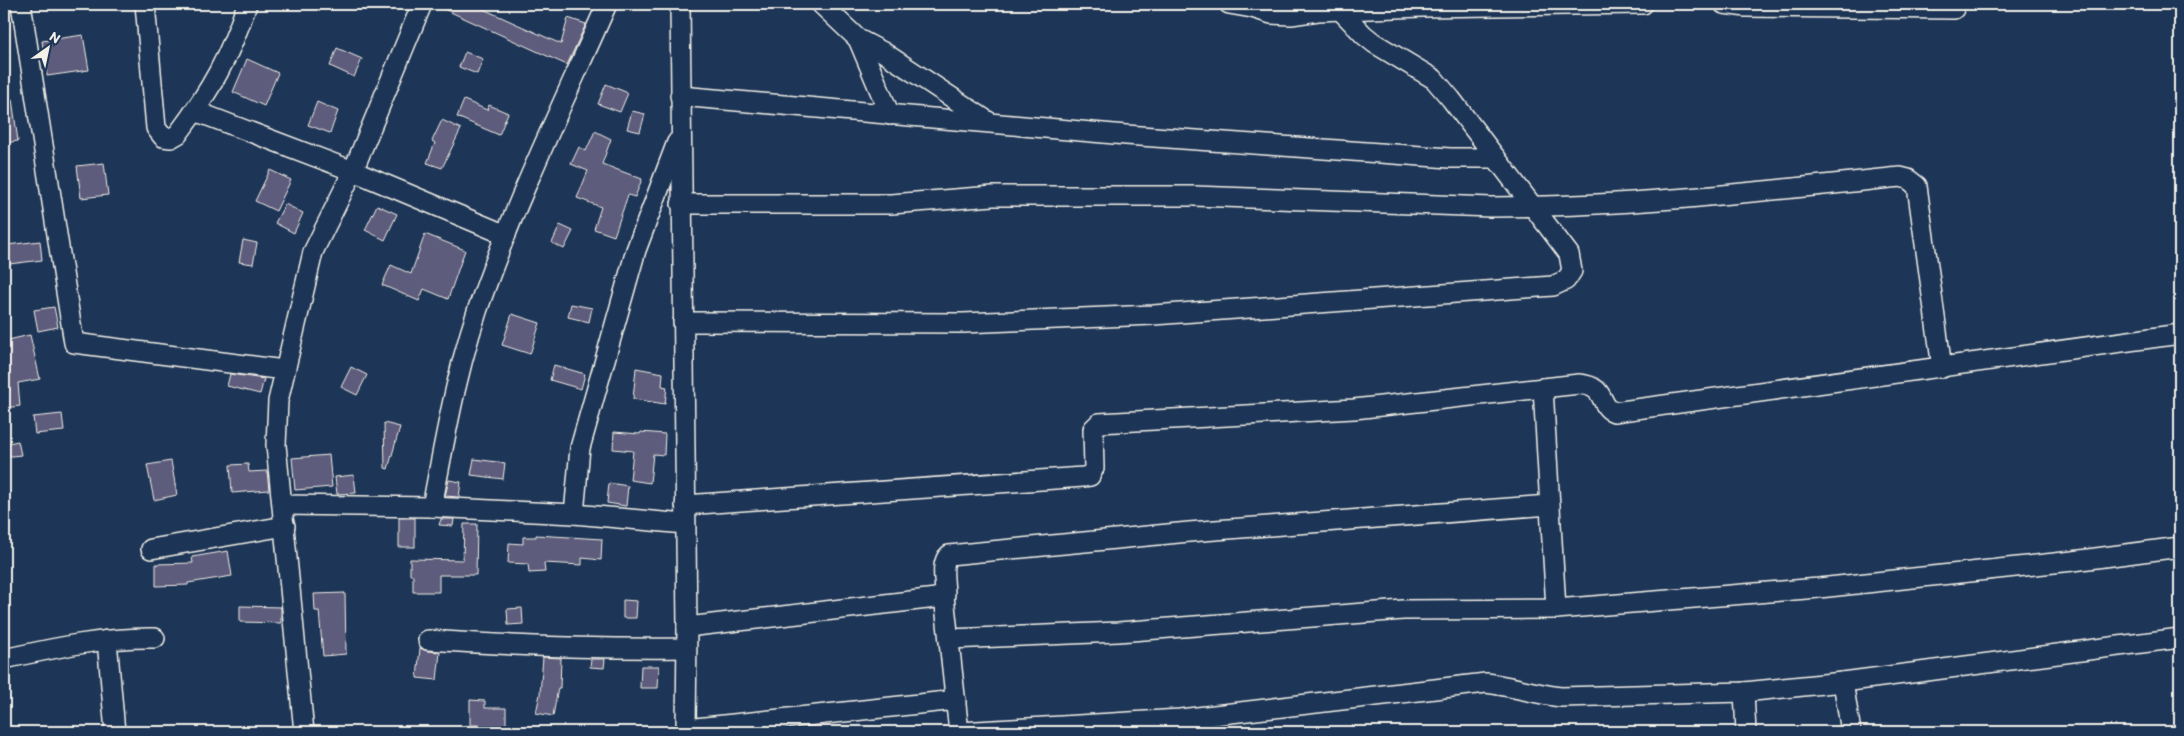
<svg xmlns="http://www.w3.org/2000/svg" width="2184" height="736" viewBox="0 0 2184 736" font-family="Itim,sans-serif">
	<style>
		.building { fill: #5d5b7b; stroke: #f4f1e8 }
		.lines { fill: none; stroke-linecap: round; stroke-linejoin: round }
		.minor-casing { stroke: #f4f1e8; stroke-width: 22 }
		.minor { stroke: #1d3557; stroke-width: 19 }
	</style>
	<rect width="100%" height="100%" fill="#1d3557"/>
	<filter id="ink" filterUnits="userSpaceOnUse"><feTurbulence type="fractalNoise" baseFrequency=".02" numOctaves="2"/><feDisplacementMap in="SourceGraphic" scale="10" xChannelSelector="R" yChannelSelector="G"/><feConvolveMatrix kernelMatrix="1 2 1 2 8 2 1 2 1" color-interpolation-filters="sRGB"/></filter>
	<g filter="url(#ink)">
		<g class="building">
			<polygon points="433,4 472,4 561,44 568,18 586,24 567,65"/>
			<polygon points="83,35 89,70 47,76 42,41"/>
			<polygon points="337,48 362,59 354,77 330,66"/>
			<polygon points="465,52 483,59 477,74 459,67"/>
			<polygon points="247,59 278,73 264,106 233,92"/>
			<polygon points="606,84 628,93 620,112 598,104"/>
			<polygon points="4,99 12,99 18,141 4,143"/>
			<polygon points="464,100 487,110 489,105 508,113 499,135 457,117"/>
			<polygon points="317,102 338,111 330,133 308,125"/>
			<polygon points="632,111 645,114 640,132 627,129"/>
			<polygon points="442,120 461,129 442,168 427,163 435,143 432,141"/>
			<polygon points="595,131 611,139 602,164 642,179 635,197 628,195 614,236 594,229 601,207 577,198 588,171 571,164 579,147 586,151"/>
			<polygon points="104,163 108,195 81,198 77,166"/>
			<polygon points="270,170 291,180 276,211 255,201"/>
			<polygon points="285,204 303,213 294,233 275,223"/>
			<polygon points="377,205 397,214 385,240 365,230"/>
			<polygon points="560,225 573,231 564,249 552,243"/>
			<polygon points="425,234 465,250 448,299 424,289 419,301 382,285 391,265 411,274"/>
			<polygon points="243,240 257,243 253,264 239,262"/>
			<polygon points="40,241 42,260 9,264 7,245"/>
			<polygon points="571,304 592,308 589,322 568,317"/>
			<polygon points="54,307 58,327 38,331 34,310"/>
			<polygon points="512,314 540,323 530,354 502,345"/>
			<polygon points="30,335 40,379 18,383 20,406 4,408 4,341"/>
			<polygon points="554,365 585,374 581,389 550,380"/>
			<polygon points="351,367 367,375 357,395 341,387"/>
			<polygon points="636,368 663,373 662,386 667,387 665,404 633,399"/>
			<polygon points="230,374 264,379 260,394 227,386"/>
			<polygon points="62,414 64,431 35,434 33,417"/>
			<polygon points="384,423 400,427 388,469 385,468"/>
			<polygon points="614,432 640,434 641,432 665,434 664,455 653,454 650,483 630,480 633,451 613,449"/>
			<polygon points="18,441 21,455 4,457 4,444"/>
			<polygon points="329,455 332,487 295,490 292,458"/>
			<polygon points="474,459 505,463 503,479 471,475"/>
			<polygon points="171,461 177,495 154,500 147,465"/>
			<polygon points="248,464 249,472 267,471 269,490 232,493 230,465"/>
			<polygon points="354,475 356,493 337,494 335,477"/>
			<polygon points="449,480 461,482 459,497 445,496"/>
			<polygon points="609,483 628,486 626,506 607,503"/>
			<rect x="399" y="518" width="16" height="29"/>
			<polygon points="441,519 454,519 453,526 439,525"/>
			<polygon points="464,524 477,524 476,575 439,575 439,592 413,592 413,575 410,575 410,559 463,560"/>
			<polygon points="536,535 602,539 601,560 582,558 582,565 544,563 545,572 529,573 528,564 508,563 509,543 523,544 523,537 536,537"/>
			<polygon points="228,551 232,576 188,583 188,585 156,586 156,564 193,563 192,557"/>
			<polygon points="345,593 346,654 323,656 319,611 315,611 314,594"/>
			<polygon points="623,600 637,601 636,618 623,618"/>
			<polygon points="240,606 281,607 281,623 240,622"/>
			<polygon points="522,608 523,624 508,625 507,609"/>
			<polygon points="420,648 427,651 440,652 437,680 417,678"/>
			<polygon points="543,657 561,658 560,688 558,688 553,716 536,713 540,694"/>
			<polygon points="591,659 605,659 604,668 590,667"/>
			<polygon points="641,666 659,666 658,688 640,688"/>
			<polygon points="470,700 485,701 485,708 506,708 506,726 470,725"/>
		</g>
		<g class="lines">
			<defs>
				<g id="minor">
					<polyline points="21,4 74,343 284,370"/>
					<path d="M145,4L156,128L163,137L171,138L178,134C211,90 230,56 247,4"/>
					<polyline points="680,4 687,627 686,732"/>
					<polyline points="821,4 858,39 883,52 989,122"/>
					<polyline points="1229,4 1252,8 1271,14 1291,15 1318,11 1422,7 1643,4"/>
					<polyline points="1724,4 1746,7 1954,9"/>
					<polyline points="858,39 890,115"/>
					<polyline points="680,96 1126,135 1450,158 1496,158"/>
					<polyline points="195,111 353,171 506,235"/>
					<path d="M681,204H891L993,196H1194L1491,207C1628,207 1764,191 1900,177L1908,179L1917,186L1942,368"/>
					<polyline points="683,322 963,323 1153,315 1553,286 1566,280 1572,271 1569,254 1451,99 1434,79 1374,43 1364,35 1340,10"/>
					<polyline points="1543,388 1556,609"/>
					<polyline points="283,505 432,507 574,514 685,524"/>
					<path d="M685,505L1083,477L1090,476L1094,468L1093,429L1099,423L1354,409L1579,384C1608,386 1598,407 1614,412L2180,334"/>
					<path d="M432,507C446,432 459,357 486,286C521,190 566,97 607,4"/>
					<polyline points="574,514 580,448 636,250 677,142"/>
					<polyline points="151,549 285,526"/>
					<polyline points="944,596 959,732"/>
					<path d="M687,627L936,598L945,594C945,582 940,563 949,555L1189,532L1550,505"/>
					<polyline points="949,639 1118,632 1403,610 1556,609 1819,588 2073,561 2180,547"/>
					<polyline points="107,640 115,732"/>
					<path d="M428,640C514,646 599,649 686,648"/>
					<path d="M4,659C54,648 104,637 155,638"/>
					<polyline points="1843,682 1851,732"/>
					<polyline points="1744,692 1746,732"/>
					<polyline points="686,729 956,700"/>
					<polyline points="304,732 276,445 278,401 313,252 353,171 422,4"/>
					<path d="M959,732L1180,719L1486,683C1512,686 1536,694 1561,697L1744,692L1843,682L2180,638"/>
				</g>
			</defs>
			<use href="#minor" class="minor-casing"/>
			<use href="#minor" class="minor"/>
		</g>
	</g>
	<rect width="2184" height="736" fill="none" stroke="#1d3557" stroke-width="20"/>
	<rect x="10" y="10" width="2164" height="716" fill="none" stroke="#f4f1e8" stroke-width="2" filter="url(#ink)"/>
	<g transform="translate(48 48) rotate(33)" stroke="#1d3557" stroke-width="4" paint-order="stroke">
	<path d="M0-4L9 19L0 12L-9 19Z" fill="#f4f1e8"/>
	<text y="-8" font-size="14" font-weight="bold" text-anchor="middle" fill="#f4f1e8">N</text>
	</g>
</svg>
